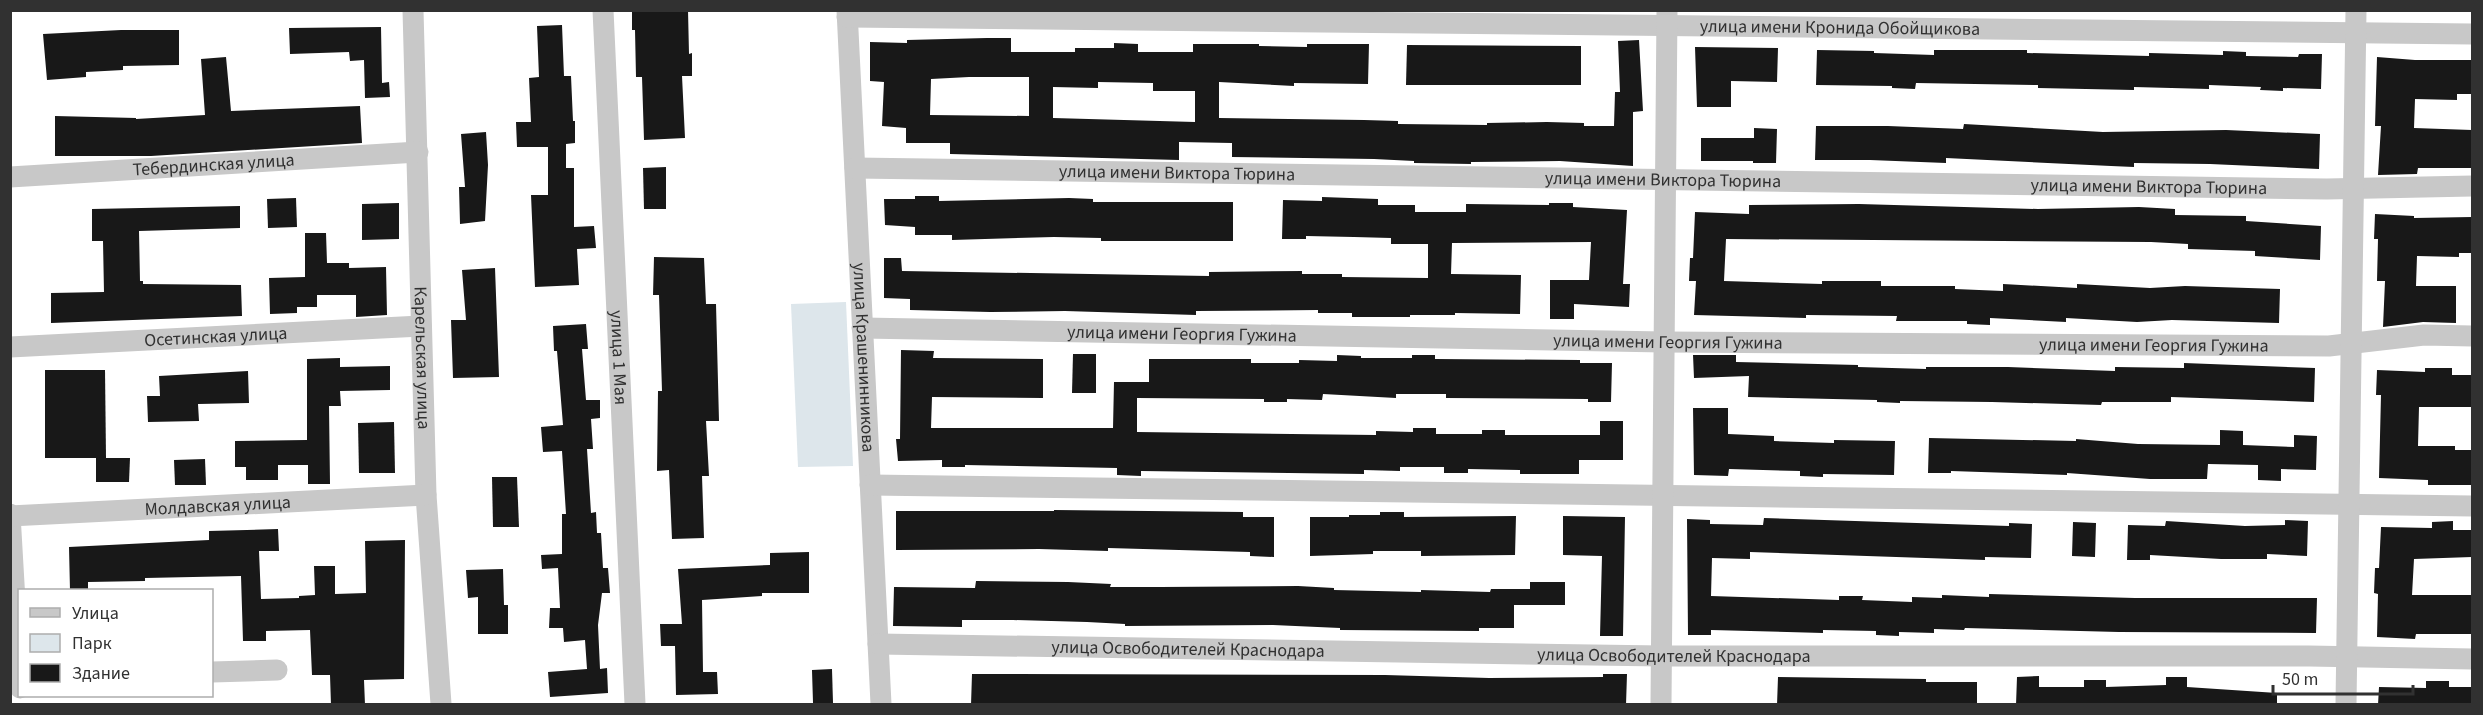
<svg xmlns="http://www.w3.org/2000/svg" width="2483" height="715" viewBox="0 0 2483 715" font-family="'Source Sans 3',sans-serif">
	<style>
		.green { fill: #dde6eb }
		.building { fill: #181818; fill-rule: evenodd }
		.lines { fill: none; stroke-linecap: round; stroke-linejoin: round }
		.minor { stroke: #c8c8c8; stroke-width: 21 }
		.labels { text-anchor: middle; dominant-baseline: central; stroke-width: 6; stroke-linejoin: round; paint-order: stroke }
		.street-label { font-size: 18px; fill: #313131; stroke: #fff }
	</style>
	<rect width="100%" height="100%" fill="#fff"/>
	<polygon class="green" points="846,302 853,466 798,467 791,304"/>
	<g class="building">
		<polygon points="632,10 688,10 689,54 692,53 692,76 682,76 685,138 644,140 642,77 636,77 635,30 632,30"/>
		<polygon points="562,25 564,76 571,76 573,121 575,121 575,143 566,144 566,168 574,168 574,227 594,226 596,248 577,249 579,285 535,287 531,195 548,195 548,147 517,147 516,122 531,122 529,78 539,77 537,26"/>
		<polygon points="381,27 382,83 389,82 390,97 365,98 364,60 350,61 349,52 290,54 289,28"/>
		<polygon points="121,30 179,30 179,65 123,66 123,70 86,72 86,77 47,80 43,34"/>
		<path d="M987,38H1011V52H1075V48H1114V43L1138,44V52H1193V44H1259V46L1307,47V44H1369L1368,84L1294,83V86L1219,82V118L1364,120L1398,121V124L1487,125V123L1547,122L1584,123V126H1614L1615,92H1620L1618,41L1639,40L1643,111L1633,112V166L1560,161L1471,162V164L1414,163V161L1374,159L1232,157V143L1179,142V160L950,154V143H906V128L882,126L884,82L870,81V42L907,43V40ZM969,77H1029V116L930,115L931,79ZM1098,82L1153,83V91H1195V122L1053,118V87L1098,88Z"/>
		<polygon points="1407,45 1581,46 1581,85 1406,85"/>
		<polygon points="1695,47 1778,48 1777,82 1731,81 1731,107 1697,107"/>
		<polygon points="1817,50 1874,51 1874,53 1934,55 1934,50 2027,50 2027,53 2149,56 2149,53 2223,55 2223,51 2246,52 2246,56 2298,57 2299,54 2322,54 2321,89 2283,88 2283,91 2260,90 2261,87 2209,85 2209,89 2134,87 2134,90 2038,88 2038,85 1916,83 1915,89 1892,88 1892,86 1816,85"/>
		<polygon points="226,57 231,111 360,106 362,143 151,156 55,156 55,116 136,118 136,119 205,115 201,59"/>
		<polygon points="2377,57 2415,60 2472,60 2472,94 2457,94 2457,100 2415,99 2414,128 2472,130 2472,168 2418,168 2417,174 2378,175 2381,126 2375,126"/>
		<polygon points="1964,124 2103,132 2226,130 2320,134 2319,169 2210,164 2134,163 2134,167 2111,166 1946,158 1946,163 1870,160 1815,160 1816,126 1888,126 1963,129"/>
		<polygon points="1754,128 1777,129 1776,163 1753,163 1753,161 1701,161 1701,138 1754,138"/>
		<polygon points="486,132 488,165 485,221 460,224 459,187 465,187 461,134"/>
		<polygon points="666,167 666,209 644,209 643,168"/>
		<polygon points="915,196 939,196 939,201 1069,198 1093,199 1093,202 1233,202 1233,241 1101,241 1101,238 1054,237 952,240 952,235 915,235 915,227 885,225 884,199 915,199"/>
		<polygon points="1322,197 1378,199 1378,205 1415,205 1415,212 1466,212 1466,204 1549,205 1549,203 1573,203 1573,207 1627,210 1623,284 1630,284 1629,307 1574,304 1574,319 1550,319 1550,280 1589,280 1591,242 1452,243 1451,274 1521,275 1520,314 1455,313 1455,315 1410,315 1410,317 1352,317 1352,313 1318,313 1318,310 1196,311 1196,315 1065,311 990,312 910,310 910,299 884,298 884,258 901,258 902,271 1209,276 1209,272 1302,271 1302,274 1342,274 1342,277 1428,278 1428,244 1391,244 1391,238 1354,237 1306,236 1306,239 1282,239 1283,200 1322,201"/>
		<polygon points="296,198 297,227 268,228 267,199"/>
		<polygon points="399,203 399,239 362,240 362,204"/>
		<polygon points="1859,204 2038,209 2139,207 2175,209 2175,215 2246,216 2246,221 2321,226 2320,260 2255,256 2255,251 2188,249 2188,244 2151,242 1726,239 1724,281 1822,284 1822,281 1881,281 1881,286 1955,286 1955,289 2003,291 2003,284 2077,288 2077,284 2150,288 2185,286 2280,289 2279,323 2172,320 2137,322 2066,318 2066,322 1990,318 1990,325 1967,324 1967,321 1896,321 1897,316 1806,315 1806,318 1694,315 1696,281 1689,281 1690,258 1693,258 1695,212 1749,214 1749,205"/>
		<polygon points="240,206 240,228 139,231 140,281 143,281 143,284 241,285 242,316 51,323 51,293 104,292 103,241 92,241 92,209"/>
		<polygon points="2375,214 2414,216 2414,218 2472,217 2472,253 2459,253 2459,257 2417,256 2416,286 2456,286 2456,323 2423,322 2383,327 2385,281 2377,281 2378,239 2374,239"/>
		<polygon points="305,233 326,233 327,263 349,263 349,268 386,267 387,315 356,317 356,295 317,295 317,307 297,307 297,313 270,314 269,278 305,277"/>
		<polygon points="654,257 704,258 706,304 716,304 719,421 706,421 709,476 702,476 704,538 672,539 669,470 657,471 658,391 662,391 659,295 653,295"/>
		<polygon points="495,268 499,377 453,378 451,320 466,320 462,270"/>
		<polygon points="586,324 588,349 582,349 586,400 600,400 600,418 591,419 593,449 587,449 591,513 596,512 597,533 601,533 603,568 608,568 610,593 602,593 598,625 600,669 607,668 608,693 550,697 548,672 587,669 585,640 564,642 563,628 549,628 550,608 560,608 558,568 542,569 541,555 562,554 562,514 566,514 562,451 543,452 541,427 563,425 557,351 554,351 553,326"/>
		<polygon points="901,350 934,351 933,358 1043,359 1043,398 932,397 931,428 1113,428 1114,382 1149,382 1149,359 1251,359 1251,363 1299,363 1299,360 1337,361 1337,355 1361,356 1361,358 1412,358 1412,355 1435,355 1435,359 1580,360 1580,363 1612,363 1611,402 1588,402 1588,399 1446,398 1446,394 1396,394 1396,398 1323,394 1322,400 1287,399 1287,402 1264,402 1264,399 1137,398 1137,432 1376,435 1376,431 1413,432 1413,428 1436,428 1436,434 1482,434 1482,430 1505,430 1505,435 1600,435 1600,421 1623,421 1623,460 1579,460 1579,474 1520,474 1520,470 1468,469 1468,473 1444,473 1444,467 1400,467 1400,471 1364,470 1364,474 1141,471 1141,476 1117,475 1117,468 965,465 965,467 942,467 942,460 898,461 896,439 900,439"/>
		<polygon points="1073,354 1096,354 1096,393 1072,393"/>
		<polygon points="1693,355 1736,355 1736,362 1858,365 1858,367 1926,369 1926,367 2008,367 2115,371 2115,367 2184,368 2184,363 2315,368 2314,402 2171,397 2171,402 2102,402 2101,405 1992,402 1900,401 1900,403 1877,402 1877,400 1748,397 1749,376 1694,378"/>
		<polygon points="340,358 340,367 390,366 390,390 340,391 341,406 329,406 330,484 308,484 308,465 278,465 278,480 246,480 246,467 235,467 235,441 307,440 307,359"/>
		<polygon points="2425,368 2452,368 2452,375 2472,375 2472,407 2419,407 2418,446 2455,446 2455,450 2472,450 2472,485 2428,485 2428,480 2379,478 2381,395 2376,395 2377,370 2425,372"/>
		<polygon points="45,370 105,370 106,458 45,458"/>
		<polygon points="248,371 249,403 198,404 199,421 148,422 147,396 160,396 159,376"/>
		<polygon points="1693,408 1728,408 1728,434 1774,436 1774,441 1834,443 1834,440 1895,441 1894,475 1823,474 1823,477 1800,476 1800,471 1729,469 1728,476 1694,475"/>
		<polygon points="394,422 395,473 359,473 358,423"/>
		<polygon points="2220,430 2243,431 2243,445 2294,447 2294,435 2317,436 2316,470 2281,469 2281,481 2258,480 2258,465 2208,464 2207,479 2150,479 2067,473 2067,475 1951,471 1951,473 1928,473 1929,438 2076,441 2076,439 2138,444 2220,445"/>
		<polygon points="96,458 130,458 129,482 96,482"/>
		<polygon points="205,459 206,485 175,485 174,460"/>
		<polygon points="492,477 517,477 519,527 493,527"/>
		<polygon points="1054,510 1243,512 1243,517 1274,517 1274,557 1250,556 1250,552 1108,548 1108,551 1039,549 896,550 896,511 1054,511"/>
		<polygon points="1380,512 1404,512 1404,517 1516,516 1515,555 1421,556 1421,551 1373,551 1373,554 1310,556 1310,517 1349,517 1349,515 1380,515"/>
		<polygon points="1563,516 1625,517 1623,636 1600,636 1602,556 1563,555"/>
		<polygon points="1764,518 2009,526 2009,523 2032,524 2031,558 1985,557 1985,560 1750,552 1750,559 1712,558 1711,596 1839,600 1839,596 1863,596 1862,600 1912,602 1912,597 1942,598 1942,595 1989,597 1989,594 2135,598 2317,598 2316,633 2119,632 1965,628 1964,630 1934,629 1934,633 1899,632 1899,636 1876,635 1876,631 1823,630 1823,633 1711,630 1711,635 1688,635 1687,519 1710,520 1710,524 1763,525"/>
		<polygon points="2285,520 2308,521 2307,556 2267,554 2267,559 2221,559 2150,555 2150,560 2127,560 2128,525 2165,526 2166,521 2245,526 2285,525"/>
		<polygon points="2453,521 2453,530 2472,530 2472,557 2414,559 2412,595 2472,595 2472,634 2416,634 2415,639 2377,637 2378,594 2374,593 2375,568 2379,568 2381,527 2432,528 2432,522"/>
		<polygon points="2073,522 2096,523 2095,557 2072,556"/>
		<polygon points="278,529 279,551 259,551 261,599 299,598 299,596 315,595 314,566 335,566 335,594 366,593 365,541 405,540 404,679 364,680 365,705 331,705 330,675 312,675 310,630 266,631 266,641 243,641 241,576 145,578 145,581 88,582 88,591 70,591 69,547 209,540 209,531"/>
		<polygon points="809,552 809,593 762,593 762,596 702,600 703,672 717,672 718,694 676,695 675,646 661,646 660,624 682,624 678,569 770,565 770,553"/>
		<polygon points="503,569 504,605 508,605 508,634 478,634 478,597 468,598 466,570"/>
		<polygon points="976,581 1068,582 1111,584 1110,587 1161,587 1298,586 1334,588 1334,590 1421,592 1421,590 1490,592 1491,589 1530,589 1530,582 1565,582 1565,605 1514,605 1514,628 1479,628 1479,631 1340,630 1340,628 1273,625 1125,626 1125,624 1087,622 1013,620 962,620 962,627 893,626 894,587 975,588"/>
		<polygon points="832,669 833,703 813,703 812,670"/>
		<polygon points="972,674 1385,675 1489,678 1603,677 1603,674 1627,674 1626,705 971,705"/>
		<polygon points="2039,676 2039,687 2084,687 2084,680 2106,680 2106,687 2166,685 2166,677 2187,677 2187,687 2277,693 2277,705 2016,705 2017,677"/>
		<polygon points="1778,677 1926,679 1926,682 1977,682 1977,705 1777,705"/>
		<polygon points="2426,681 2449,681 2449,687 2472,687 2472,705 2378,705 2379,687 2426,688"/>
	</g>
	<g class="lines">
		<g class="minor">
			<path id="s1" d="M413,10L426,495L441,704"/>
			<path id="s2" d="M603,10L635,704"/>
			<path id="s3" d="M847,10L881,704"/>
			<path id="s4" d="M847,17L2472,34"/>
			<path id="s5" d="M855,168L2327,189L2472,186"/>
			<path id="s6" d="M10,177L418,152"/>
			<path id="s7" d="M862,328L1664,342L2329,346L2424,335L2472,336"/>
			<path id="s8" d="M10,347L421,326"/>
			<polyline points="870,485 2472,506"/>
			<polyline points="10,514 20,688"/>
			<path id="s9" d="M10,516L426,495"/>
			<path id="s10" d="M878,644L1662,656H2309L2472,659"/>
			<polyline points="212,672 277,670"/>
			<polyline points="1661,704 1667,10"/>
			<polyline points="2346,704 2356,10"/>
		</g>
	</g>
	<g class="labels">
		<g class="street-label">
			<text stroke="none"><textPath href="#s4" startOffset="993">улица имени Кронида Обойщикова</textPath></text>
			<text stroke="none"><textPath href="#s6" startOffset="204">Тебердинская улица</textPath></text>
			<text stroke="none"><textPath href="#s5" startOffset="322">улица имени Виктора Тюрина</textPath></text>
			<text stroke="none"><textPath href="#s5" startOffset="808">улица имени Виктора Тюрина</textPath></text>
			<text stroke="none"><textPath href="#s5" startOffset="1294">улица имени Виктора Тюрина</textPath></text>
			<text stroke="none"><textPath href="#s7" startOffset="320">улица имени Георгия Гужина</textPath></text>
			<text stroke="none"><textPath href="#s8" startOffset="206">Осетинская улица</textPath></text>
			<text stroke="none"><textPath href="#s7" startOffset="806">улица имени Георгия Гужина</textPath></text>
			<text stroke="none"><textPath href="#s7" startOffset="1292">улица имени Георгия Гужина</textPath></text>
			<text stroke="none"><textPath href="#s1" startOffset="348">Карельская улица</textPath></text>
			<text stroke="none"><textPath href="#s2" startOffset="348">улица 1 Мая</textPath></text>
			<text stroke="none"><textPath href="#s3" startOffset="348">улица Крашенинникова</textPath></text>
			<text stroke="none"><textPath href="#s9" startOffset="208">Молдавская улица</textPath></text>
			<text stroke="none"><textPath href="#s10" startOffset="310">улица Освободителей Краснодара</textPath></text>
			<text stroke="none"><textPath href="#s10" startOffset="796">улица Освободителей Краснодара</textPath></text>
		</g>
	</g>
	<rect width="2483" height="715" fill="none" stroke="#313131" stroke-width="24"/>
	<rect x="18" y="589" width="195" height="108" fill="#ffffff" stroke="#adadad" stroke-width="1.5"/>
	<rect x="30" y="608" width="30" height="9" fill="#c8c8c8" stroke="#adadad" stroke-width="1.5"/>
	<text x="72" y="619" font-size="18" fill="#313131">Улица</text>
	<rect x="30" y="634" width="30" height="18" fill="#dde6eb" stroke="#adadad" stroke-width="1.5"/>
	<text x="72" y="649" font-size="18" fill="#313131">Парк</text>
	<rect x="30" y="664" width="30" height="18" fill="#181818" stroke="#adadad" stroke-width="1.5"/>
	<text x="72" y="679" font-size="18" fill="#313131">Здание</text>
	<path d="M2273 685v9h140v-9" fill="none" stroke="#313131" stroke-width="3"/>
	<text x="2282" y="685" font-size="18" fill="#313131" stroke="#ffffff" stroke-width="4.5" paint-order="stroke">50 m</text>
</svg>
